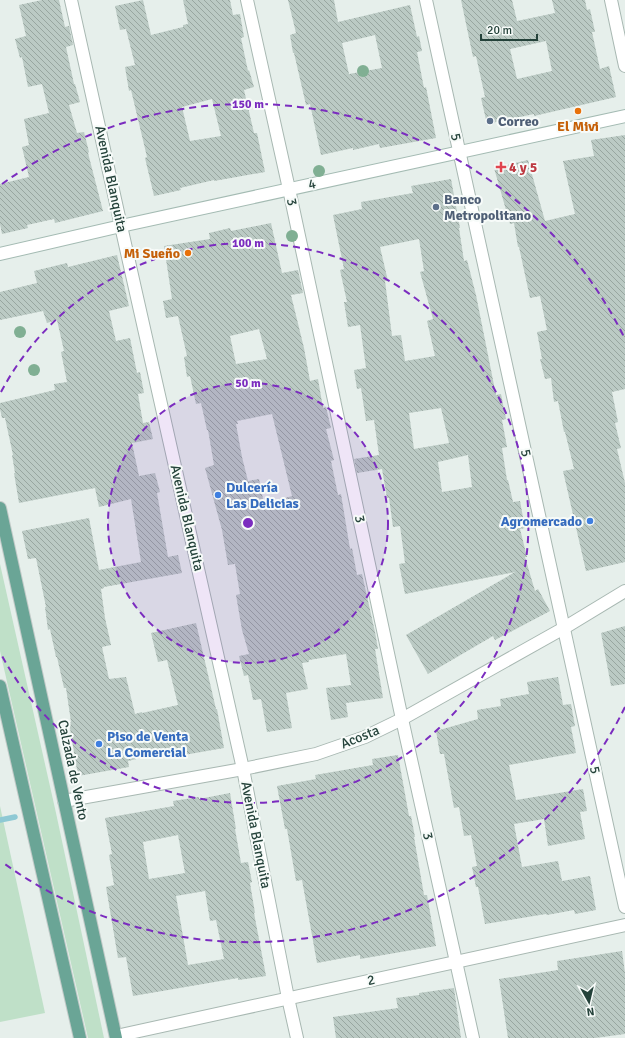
<svg xmlns="http://www.w3.org/2000/svg" width="625" height="1038" viewBox="0 0 625 1038" font-family="Signika,sans-serif">
	<style>
		.green { fill: #bfe0c8 }
		.lines { fill: none; stroke-linecap: round; stroke-linejoin: round }
		.stream { stroke: #8ec9d4; stroke-width: 5.5 }
		.building { fill: url(#building-back-hatch); fill-rule: evenodd }
		.street-casing { stroke: #a8b8b2; stroke-width: 14 }
		.secondary-casing { stroke: #a4bbb3; stroke-width: 14 }
		.primary-casing { stroke: #c2cac8; stroke-width: 14 }
		.street { stroke: #fff; stroke-width: 12 }
		.secondary { stroke: #fff; stroke-width: 12 }
		.primary { stroke: #6aa596; stroke-width: 12 }
		.tree { fill: #80af93 }
		.ring { fill: none; stroke: #7b2cbf; stroke-width: 2; stroke-dasharray: 7 5 }
		.food-dot { fill: #e8710a; stroke: #f7fbf9; stroke-width: 1.5 }
		.service-dot { fill: #5c6f8a; stroke: #f7fbf9; stroke-width: 1.5 }
		.health-dot { fill: #e0444e; stroke: #f7fbf9; stroke-width: 1.5 }
		.shop-dot { fill: #3f7fe0; stroke: #f7fbf9; stroke-width: 1.5 }
		.labels { text-anchor: middle; dominant-baseline: central; stroke-width: 4; stroke-linejoin: round; paint-order: stroke }
		.service-label { font-size: 14px; font-weight: bold; fill: #4e5e75; stroke: #f7fbf9; text-anchor: start }
		.food-label { font-size: 14px; font-weight: bold; fill: #c56008; stroke: #f7fbf9 }
		.street-label { font-size: 14px; fill: #24423a; stroke: #f7fbf9 }
		.health-label { font-size: 14px; font-weight: bold; fill: #be3a42; stroke: #f7fbf9; text-anchor: start }
		.shop-label { font-size: 14px; font-weight: bold; fill: #366cbe; stroke: #f7fbf9; text-anchor: start }
		.centre { fill: #7b2cbf; stroke: #f7fbf9; stroke-width: 2 }
		.ring-label { font-size: 12px; text-anchor: middle; font-weight: bold; fill: #7b2cbf; stroke: #f7fbf9; stroke-width: 4; stroke-linejoin: round; paint-order: stroke }
	</style>
	<defs>
		<pattern id="building-back-hatch" width="6" height="6" patternUnits="userSpaceOnUse"><rect width="6" height="6" fill="#bbcac4"/><path d="M-1 5l2 2M0 0l6 6M5-1l2 2" fill="none" stroke="#98a6a0"/></pattern>
	</defs>
	<rect width="100%" height="100%" fill="#e6efeb"/>
	<g class="green">
		<polygon points="0,564 56,813 104,1038 88,1038 0,651"/>
		<polygon points="0,806 45,1013 0,1022"/>
	</g>
	<g class="lines">
		<polyline class="stream" points="0,820 15,817"/>
	</g>
	<g class="building">
		<polygon points="42,0 59,0 65,27 69,26 73,45 66,47 74,84 75,84 80,102 69,105 77,133 84,132 89,152 88,153 103,211 55,223 54,219 27,225 28,228 2,234 0,224 0,184 29,177 22,147 29,145 24,119 49,113 42,84 28,87 22,57 20,58 15,39 26,36 19,5"/>
		<path d="M143,0L151,35L183,27V25L188,24L183,0H230L233,15L240,14L244,37L241,38L248,71L249,70L254,87L244,90L254,133H257L265,172L214,181V180L180,188L181,190L154,196L145,158L147,157L131,90L129,91L125,67L135,65L126,29L120,30L115,6ZM212,99L221,136L190,141L182,107Z"/>
		<path d="M288,0H334L338,22L410,5L417,37L419,36L422,51L417,52L424,88L426,87L436,138L380,148L379,144L353,150V148L321,155L310,104L306,105L294,53H293L290,35L296,33ZM375,35L382,68L349,74L342,43Z"/>
		<path d="M461,0H512L517,21L555,13L552,0H585L587,10L590,9L595,32H592L600,69L609,66L616,97L534,116V114L487,124L481,98L485,97L476,56L473,57ZM546,41L552,71L517,79L510,49Z"/>
		<polygon points="625,135 625,389 612,392 618,422 615,423 621,448 617,449 625,483 625,562 586,571 563,471 574,469 565,432 564,432 558,401 554,402 551,378 545,379 540,359 542,359 537,332 547,330 540,296 530,298 519,247 518,247 514,223 510,224 494,168 528,160 545,221 575,214 563,161 594,156 591,140"/>
		<path d="M451,179L460,228H459L464,261L467,260L476,295L496,395L501,394L506,419L502,420L507,447L502,448L507,480H508L513,502L520,501L525,528L520,529L527,557H525L535,591L538,589L550,611L495,640L493,636L428,674L406,635L515,572L405,594L399,564L405,563L400,526L393,527L389,498H387L382,469L357,473L354,459L379,455L374,420L366,421L361,388L357,389L354,370L366,368L360,325L348,327L344,302H347L340,270L344,269L333,215L362,209L361,202L413,193L411,186ZM419,239L424,271L420,272L433,319L427,321L435,356L405,361L401,335L392,336L385,281H388L380,247ZM441,408L449,443L414,449L409,413ZM468,455L472,487L442,492L438,462Z"/>
		<path d="M271,223L282,273L298,270L303,293L291,295L304,348L310,381L318,379L323,408L326,407L331,428L326,429L334,460L331,461L338,495L341,494L350,549L352,548L357,575L362,574L375,632L378,649H375L383,698L346,703L348,717L331,720L326,688L351,685L346,654L309,660V662L302,663L308,689L286,693L292,728L267,732L261,699L253,700L248,675L244,676L239,656L249,654L242,630L236,595L240,594L235,564L228,565L222,530L205,468L214,465L208,430H207L201,403L196,404L190,376L187,377L184,357L187,356L178,316L166,318L163,301L172,299L164,246L210,239L209,233L230,228L231,231ZM259,329L267,359L236,364L230,336ZM272,414L292,496L264,504L259,479L248,481L242,457L236,424H238L237,421Z"/>
		<polygon points="117,255 129,306 109,311 116,341 130,338 137,373 140,372 144,393 138,394 143,423 149,422 153,439 132,443 139,476 155,473 160,492 157,493 168,557 178,555 182,573 104,587 104,588 101,589 105,618 111,645 102,647 109,679 126,677 135,714 142,712 142,713 178,705 167,660 158,662 151,633 196,623 216,709 217,709 224,748 184,755 183,748 128,761 129,767 78,776 69,722 71,722 66,688 64,688 57,657 56,657 50,629 48,630 45,607 46,607 36,558 28,559 22,531 89,518 99,570 141,562 131,499 99,507 95,488 19,503 14,473 15,473 12,455 13,455 5,418 2,418 0,409 0,403 55,390 54,384 67,382 61,352 64,351 57,320 47,323 43,311 0,320 0,292 37,283 34,271 67,263 68,267"/>
		<polygon points="625,626 625,684 611,686 601,633"/>
		<polygon points="558,677 563,705 571,704 575,726 571,727 576,753 509,765 516,800 583,789 587,811 580,812 585,839 548,846 544,819 514,824 522,867 558,861 562,881 590,876 596,910 575,914 574,910 547,915 546,914 485,924 478,887 476,887 472,867 477,866 471,835 464,836 459,807 454,808 444,754 440,754 436,731 478,719 477,710 501,706 500,699 529,694 527,682"/>
		<polygon points="398,755 409,816 411,816 415,837 414,837 424,895 427,895 436,946 360,959 360,955 317,963 302,880 296,881 287,829 285,829 277,786 316,779 315,775 373,765 372,759"/>
		<path d="M230,793L236,829H235L241,863L248,862L252,882L250,883L255,913H254L266,976L238,980V978L133,996L126,957L118,958L106,887L114,885L109,855L112,854L105,818L174,806L173,801L199,797V799ZM178,835L185,873L149,879L143,842ZM205,891L210,921L216,920L224,959L188,965L176,896Z"/>
		<polygon points="622,951 625,973 625,1034 595,1038 508,1038 499,979 558,970 557,961"/>
		<polygon points="454,988 461,1038 336,1038 333,1017 398,1008 396,998 419,995 419,993"/>
	</g>
	<g class="lines">
		<defs>
			<g id="street">
				<polyline points="71,0 121,226 243,769 288,998 297,1038"/>
				<polyline points="247,0 289,189 402,719 473,1038"/>
				<polyline points="426,0 625,907"/>
				<polyline points="611,0 625,66"/>
				<polyline points="64,801 243,769 316,754 365,737 402,719 564,628 625,591"/>
				<polyline points="116,1036 625,925"/>
			</g>
			<polyline id="secondary" points="0,254 121,226 625,116"/>
			<g id="primary">
				<polyline points="0,508 116,1038"/>
				<polyline points="0,686 80,1038"/>
			</g>
		</defs>
		<use href="#street" class="street-casing"/>
		<use href="#secondary" class="secondary-casing"/>
		<use href="#primary" class="primary-casing"/>
		<use href="#street" class="street"/>
		<use href="#secondary" class="secondary"/>
		<use href="#primary" class="primary"/>
	</g>
	<g class="tree">
		<circle cx="363" cy="71" r="6"/>
		<circle cx="319" cy="171" r="6"/>
		<circle cx="292" cy="236" r="6"/>
		<circle cx="20" cy="332" r="6"/>
		<circle cx="34" cy="370" r="6"/>
	</g>
	<circle cx="248" cy="523" r="140" fill="#7b2cbf" fill-opacity=".12"/>
	<g class="ring">
		<circle cx="248" cy="523" r="140"/>
		<path d="M1 392A280 280 0 1 1 1 654"/>
		<path d="M625 707A419 419 0 0 1 2 862M2 184A419 419 0 0 1 625 339"/>
	</g>
	<g class="food-dot">
		<circle cx="578" cy="111" r="4"/>
		<circle cx="188" cy="253" r="4"/>
	</g>
	<g class="service-dot">
		<circle cx="490" cy="121" r="4"/>
		<circle cx="436" cy="207" r="4"/>
	</g>
	<path class="health-dot" d="M499 161h4v4h4v4h-4v4h-4v-4h-4v-4h4z"/>
	<g class="shop-dot">
		<circle cx="218" cy="495" r="4"/>
		<circle cx="590" cy="521" r="4"/>
		<circle cx="99" cy="744" r="4"/>
	</g>
	<g class="labels">
		<g class="service-label">
			<text x="498" y="121">Correo</text>
			<text x="444" y="199">Banco<tspan x="444" dy="16">Metropolitano</tspan></text>
		</g>
		<g class="food-label">
			<text x="578" y="126">El Mivi</text>
			<text x="180" y="253" text-anchor="end">Mi Sueño</text>
		</g>
		<g class="street-label">
			<text transform="translate(456 137) rotate(78)">5</text>
			<text transform="translate(111 179) rotate(78)">Avenida Blanquita</text>
			<text transform="translate(312 184) rotate(-12)">4</text>
			<text transform="translate(292 202) rotate(78)">3</text>
			<text transform="translate(526 453) rotate(78)">5</text>
			<text transform="translate(187 518) rotate(77)">Avenida Blanquita</text>
			<text transform="translate(360 519) rotate(78)">3</text>
			<text transform="translate(360 737) rotate(-22)">Acosta</text>
			<text transform="translate(73 770) rotate(78)">Calzada de Vento</text>
			<text transform="translate(595 770) rotate(78)">5</text>
			<text transform="translate(256 835) rotate(79)">Avenida Blanquita</text>
			<text transform="translate(428 836) rotate(77)">3</text>
			<text transform="translate(371 980) rotate(-12)">2</text>
		</g>
		<g class="health-label">
			<text x="509" y="167">4 y 5</text>
		</g>
		<g class="shop-label">
			<text x="226" y="487">Dulcería<tspan x="226" dy="16">Las Delicias</tspan></text>
			<text x="582" y="521" text-anchor="end">Agromercado</text>
			<text x="107" y="736">Piso de Venta<tspan x="107" dy="16">La Comercial</tspan></text>
		</g>
	</g>
	<circle cx="248" cy="523" r="6" class="centre"/>
	<g class="ring-label">
		<text x="248" y="108">150 m</text>
		<text x="248" y="247">100 m</text>
		<text x="248" y="387">50 m</text>
	</g>
	<g transform="translate(589 1002) rotate(172)" stroke="#f7fbf9" stroke-width="3" paint-order="stroke">
	<path d="M0-3L7 15L0 10L-7 15Z" fill="#24423a"/>
	<text y="-6" font-size="11" font-weight="bold" text-anchor="middle" fill="#24423a">N</text>
	</g>
	<path d="M481 34v6h56v-6" fill="none" stroke="#24423a" stroke-width="2"/>
	<text x="487" y="34" font-size="12" fill="#24423a" stroke="#f7fbf9" stroke-width="3" paint-order="stroke">20 m</text>
</svg>
